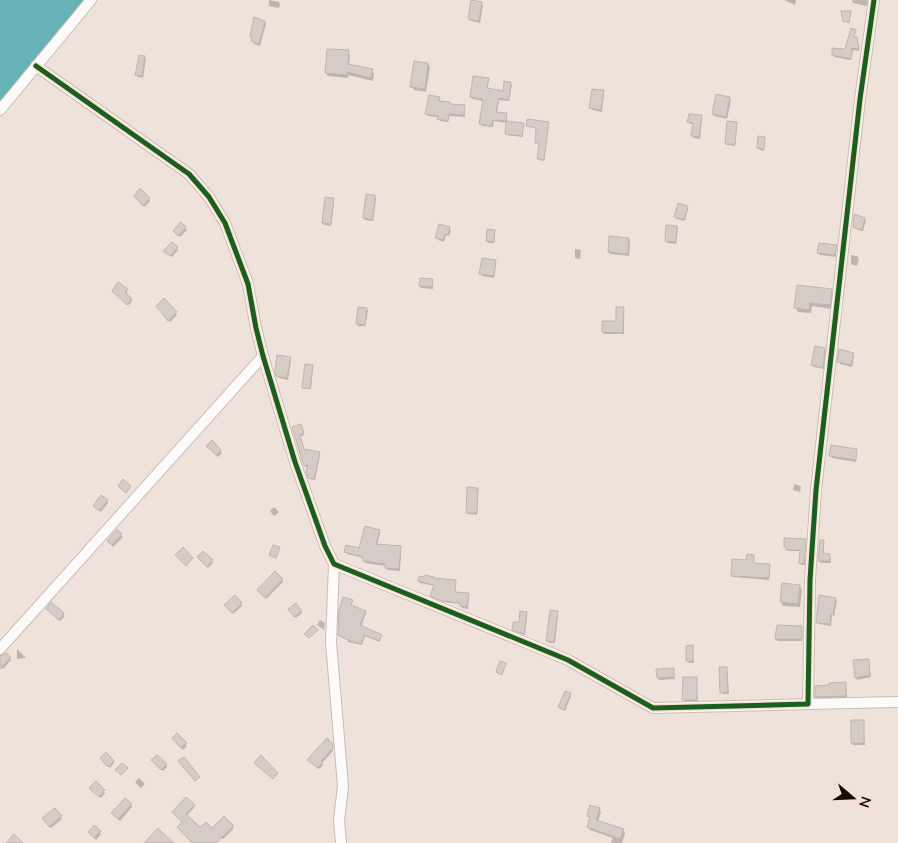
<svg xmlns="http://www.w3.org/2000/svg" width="898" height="843" viewBox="0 0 898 843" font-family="Mulish,sans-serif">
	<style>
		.water { fill: #66b2b6 }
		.shadow { fill: #0003 }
		.building { fill: #d6ccc6; stroke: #c0b5b0 }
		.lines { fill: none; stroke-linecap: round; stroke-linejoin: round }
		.street-casing { stroke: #c8beb7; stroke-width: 12 }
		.street { stroke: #fdfbf9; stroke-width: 10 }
		.cycleway-casing { stroke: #f7dfd2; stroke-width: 8 }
		.cycleway { stroke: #1b5e20; stroke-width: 5 }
	</style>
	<rect width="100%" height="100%" fill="#efe2da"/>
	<polygon class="water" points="0,0 86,0 0,104"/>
	<g class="shadow">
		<polygon points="269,0 279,2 280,4 279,8 269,6"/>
		<polygon points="784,0 796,0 795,5"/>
		<polygon points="852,0 867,0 868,2 866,6 853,3"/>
		<polygon points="481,3 483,5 480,23 471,21 469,19"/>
		<polygon points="265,22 266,24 260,46 254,44 251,36"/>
		<polygon points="855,31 855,38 857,41 859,51 853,50 851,60 834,57 833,55 846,51"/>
		<polygon points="348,52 350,55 349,66 372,70 374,74 373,81 348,75 348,78 328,76 326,73"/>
		<polygon points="144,57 146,59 143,78 138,77 136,75"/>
		<polygon points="428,64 430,67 426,92 414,90 412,87"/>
		<polygon points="474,77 488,79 488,89 504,93 510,83 512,85 509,101 499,100 497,113 507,115 507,122 523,124 523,137 507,135 507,123 494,121 493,127 482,126 481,124 484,101 472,99 471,97"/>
		<polygon points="603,91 604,94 602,112 592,110 591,108"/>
		<polygon points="730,98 731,101 727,119 714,116 713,114"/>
		<polygon points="439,99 440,102 464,107 465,117 449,116 448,122 440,121 439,117 428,116 427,113"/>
		<polygon points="701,117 702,119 700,139 694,138 693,136 694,124 690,124 689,122"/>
		<polygon points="548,123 544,161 539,160 540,144 536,142 538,128 527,126"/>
		<polygon points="736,123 737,126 735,146 727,145 726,143"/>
		<polygon points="764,138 764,151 760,150 758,148"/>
		<polygon points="367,195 375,196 376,199 373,221 365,220 364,218"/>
		<polygon points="136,198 149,199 150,201 145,207"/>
		<polygon points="333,200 334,202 331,226 324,225 323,223"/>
		<polygon points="687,207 688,209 685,221 677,219 675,217"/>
		<polygon points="864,219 866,221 863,231 855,229 854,227"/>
		<polygon points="181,224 187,230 180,237 176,233"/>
		<polygon points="667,226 676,227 678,229 676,244 667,243 666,241"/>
		<polygon points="449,228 451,230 449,236 446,235 444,242 438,240 437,238"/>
		<polygon points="494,231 494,243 488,243 487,241"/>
		<polygon points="629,239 630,241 629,256 610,254 609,252"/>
		<polygon points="836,247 836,257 820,255 818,253"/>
		<polygon points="177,248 178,250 172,257 166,253"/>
		<polygon points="575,249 581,250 580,259 575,258"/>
		<polygon points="851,255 857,256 859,259 857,266 851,264"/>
		<polygon points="495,261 496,263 494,278 482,276 481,274"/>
		<polygon points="432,280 433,289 421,288 420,286"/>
		<polygon points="118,284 128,292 125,294 132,301 129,305 114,292"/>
		<polygon points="831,291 833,294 831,309 812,306 811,313 798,312 796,308"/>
		<polygon points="164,300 177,315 170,322 159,308"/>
		<polygon points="624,308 624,334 604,334 603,332 617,323"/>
		<polygon points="366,309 368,311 365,326 358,326 357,323"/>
		<polygon points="824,349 826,351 824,369 814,367 812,365"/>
		<polygon points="853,354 854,356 852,367 840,364 839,362"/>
		<polygon points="290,359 291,361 288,380 279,378 278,376"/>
		<polygon points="312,366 313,368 311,388 304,387"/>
		<polygon points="293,428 302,428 304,435 300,437 304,450 319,454 320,455 315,480 310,479 309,477 308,467 306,467 305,466"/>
		<polygon points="212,442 222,453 218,457 209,448"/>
		<polygon points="856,450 856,462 832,458 831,456"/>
		<polygon points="794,484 801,486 800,492 793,490"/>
		<polygon points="477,489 477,515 469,514 467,512"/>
		<polygon points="107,501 108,503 101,512 96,508"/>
		<polygon points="274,507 279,512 274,516 270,511"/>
		<polygon points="117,531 123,537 113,547 108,541"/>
		<polygon points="379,531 380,533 377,546 400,547 401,549 400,571 387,570 386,566 365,563 364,558 347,554 346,552 360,550"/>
		<polygon points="805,540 805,565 801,565 801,551 789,551 785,547"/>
		<polygon points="823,541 824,555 830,555 831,563 821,563 819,561"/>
		<polygon points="203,552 213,563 208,568 200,559"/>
		<polygon points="754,556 754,564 769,565 769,580 733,577 732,576"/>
		<polygon points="425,578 455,582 455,593 468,595 469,597 468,609 462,608 462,604 444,602 433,598 431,596 435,586 420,583 419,581"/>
		<polygon points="282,580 283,582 266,599 259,592"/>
		<polygon points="800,586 802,590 800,607 783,606 781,602"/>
		<polygon points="835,599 837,601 834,616 832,615 831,626 819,624 817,622"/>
		<polygon points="352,601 352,607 366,613 361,627 381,636 380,642 365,636 362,645 348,642 347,639 340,637 339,635"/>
		<polygon points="52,604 65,616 60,621 49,611"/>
		<polygon points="241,604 242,606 233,614 227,608"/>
		<polygon points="291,611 301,611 302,613 296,618"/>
		<polygon points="557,612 558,614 555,643 549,643 547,640"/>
		<polygon points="526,613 527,615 525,635 515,632 513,629 520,624"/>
		<polygon points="320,620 325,623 324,630 317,625"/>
		<polygon points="802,627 802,641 777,641 776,639"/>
		<polygon points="692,647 694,663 689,663 688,661"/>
		<polygon points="17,649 26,658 17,659"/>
		<polygon points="0,657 10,658 11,660 3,669 0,666"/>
		<polygon points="868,660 871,677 857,680 856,677"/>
		<polygon points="673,670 675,679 659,680 658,678"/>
		<polygon points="727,670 729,694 723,694 721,692"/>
		<polygon points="684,679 696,679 698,702 685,702"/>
		<polygon points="846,685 847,698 817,698 816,697"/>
		<polygon points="570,694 571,696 565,711 561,709 559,707"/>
		<polygon points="863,721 865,745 853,745 852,743"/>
		<polygon points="177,735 187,746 183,750 175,740"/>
		<polygon points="332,745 333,751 322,763 323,765 319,769 310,762"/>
		<polygon points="102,761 113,761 114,763 110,768"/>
		<polygon points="154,763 166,765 167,767 163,771"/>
		<polygon points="139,778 145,784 141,788 135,782"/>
		<polygon points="96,783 105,793 101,798 92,790"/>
		<polygon points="131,805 132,807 120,821 114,815"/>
		<polygon points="194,806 194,808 186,816 200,829 233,827 233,829 223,839 219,835 211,843 193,843 183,823 173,813"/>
		<polygon points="599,809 601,812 598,822 623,830 625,833 622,843 611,843 613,838 590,830 588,827 591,819 589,816"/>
		<polygon points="61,817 62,819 51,828 45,820"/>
		<polygon points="100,832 101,834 96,840 90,834"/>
	</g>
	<g class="building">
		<polygon points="471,0 482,2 479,21 468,19"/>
		<polygon points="841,11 851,11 849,23 843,21"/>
		<polygon points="254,17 265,21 259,44 251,41 252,37 250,36"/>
		<polygon points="851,28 856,30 854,37 857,37 859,49 852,48 851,59 832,55 832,48 845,49"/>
		<polygon points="327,49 349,50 348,64 373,69 371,78 347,72 347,75 325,73"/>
		<polygon points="139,55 145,56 142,76 135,75"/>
		<polygon points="414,61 428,63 425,89 410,87"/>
		<polygon points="473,76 489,78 487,88 503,91 504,81 511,82 509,100 499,98 496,112 507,113 506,121 524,123 522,136 505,134 506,121 493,120 492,126 479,124 483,99 470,97"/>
		<polygon points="592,89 604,90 601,110 589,108"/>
		<polygon points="716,94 730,97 726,117 712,114"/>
		<polygon points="429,95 440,97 439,101 450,102 450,104 465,105 464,115 449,114 448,121 437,119 438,116 425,114"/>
		<polygon points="689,114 702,115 699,137 691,136 693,123 687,122"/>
		<polygon points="527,119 549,122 544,160 537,159 539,143 535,143 536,128 526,126"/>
		<polygon points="727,121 737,122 735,144 725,144"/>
		<polygon points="758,136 765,137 764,149 757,148"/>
		<polygon points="140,188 150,198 143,206 134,196"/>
		<polygon points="366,194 375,195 373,220 363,218"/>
		<polygon points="325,197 334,198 331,224 322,223"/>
		<polygon points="678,203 688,206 684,220 674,217"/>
		<polygon points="854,214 865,218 862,230 853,227"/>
		<polygon points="181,222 186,227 178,236 173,231"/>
		<polygon points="439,224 450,227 448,235 445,234 443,240 435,238"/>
		<polygon points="666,225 677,226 676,242 665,241"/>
		<polygon points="487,229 495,230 494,242 486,241"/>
		<polygon points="609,236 629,238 628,254 608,252"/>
		<polygon points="172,242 178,247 170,256 163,251"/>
		<polygon points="819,243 837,245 835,255 817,253"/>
		<polygon points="482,258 496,260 494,276 479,274"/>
		<polygon points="420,278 433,279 432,287 419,286"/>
		<polygon points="118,282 128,289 125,292 132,299 127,305 112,291"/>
		<polygon points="797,285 832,289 830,305 810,303 809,310 794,308"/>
		<polygon points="164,298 177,312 168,321 156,306"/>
		<polygon points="358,307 367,308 365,325 356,324"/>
		<polygon points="616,307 624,307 623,333 602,332 602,321 616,321"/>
		<polygon points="815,346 825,348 823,368 811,365"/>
		<polygon points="839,349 854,353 851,365 837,362"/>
		<polygon points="277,355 291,357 287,378 276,376 275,371"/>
		<polygon points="305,364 313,365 310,389 302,388"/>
		<polygon points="301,424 304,433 300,435 304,449 320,452 314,479 308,478 306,472 308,465 304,466 292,427"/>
		<polygon points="212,440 221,450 216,455 206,446"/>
		<polygon points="831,445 857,449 856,460 829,456"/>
		<polygon points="123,479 131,486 126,493 118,486"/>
		<polygon points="467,487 478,488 477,513 466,513"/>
		<polygon points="101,495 108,500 99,511 93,506"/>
		<polygon points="365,526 380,530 376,544 401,546 399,569 385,568 385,564 363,561 363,557 344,552 346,545 359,548"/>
		<polygon points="117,529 122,534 112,545 107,541"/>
		<polygon points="784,538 806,539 804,564 799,563 800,550 786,550 786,547 784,547"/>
		<polygon points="820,540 824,540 823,553 830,554 830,561 818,561"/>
		<polygon points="273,545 280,547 276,558 269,555"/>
		<polygon points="183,547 193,558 186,566 175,555"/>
		<polygon points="203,551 213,560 207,567 197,557"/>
		<polygon points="747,554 754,555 754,563 770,564 769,578 731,576 732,559 746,560"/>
		<polygon points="275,571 283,579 265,598 257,590"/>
		<polygon points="425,575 434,577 433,578 456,580 455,592 469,593 467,607 460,606 460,603 442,601 430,596 434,585 418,581 419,576 424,577"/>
		<polygon points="782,583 800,585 798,604 780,602"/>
		<polygon points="235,595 242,603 232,613 224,605"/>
		<polygon points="819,595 836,598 833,614 831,614 830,624 816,623"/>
		<polygon points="343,597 353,600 351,605 366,611 360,625 382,635 379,641 364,635 361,644 355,642 354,643 338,635 339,610"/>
		<polygon points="51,602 64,613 59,620 46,609"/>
		<polygon points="296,603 302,611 294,617 288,609"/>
		<polygon points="550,610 558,611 554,642 546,641"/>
		<polygon points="520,611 527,612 524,634 512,630 513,622 519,622"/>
		<polygon points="313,625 318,630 309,638 304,634"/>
		<polygon points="777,625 802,626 802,639 775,639"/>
		<polygon points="693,645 693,661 686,661 686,646"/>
		<polygon points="6,653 11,657 0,669 0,656"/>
		<polygon points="869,659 870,675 855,678 853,660"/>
		<polygon points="500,661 506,663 502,675 496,672"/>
		<polygon points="719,667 727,667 728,692 720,693"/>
		<polygon points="674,668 674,677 657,678 656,669"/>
		<polygon points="683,677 697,677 697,700 682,700"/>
		<polygon points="846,682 846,696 815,697 815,686 829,685 829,683"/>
		<polygon points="565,691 571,693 564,710 558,707"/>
		<rect x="851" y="720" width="13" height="23"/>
		<polygon points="177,733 187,743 181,748 172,738"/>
		<polygon points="327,738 333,744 333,748 321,761 323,762 318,768 307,760"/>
		<polygon points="106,752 114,761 108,767 100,758"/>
		<polygon points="157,755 167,764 161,770 151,760"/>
		<polygon points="261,755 278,773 273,779 254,763"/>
		<polygon points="184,757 200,777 195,781 178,761"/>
		<polygon points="122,763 128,768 121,775 115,770"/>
		<polygon points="96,781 105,790 99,797 89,788"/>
		<polygon points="186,797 195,805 186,814 200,827 206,822 212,828 224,816 234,826 216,843 192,843 177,827 182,822 172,812"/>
		<polygon points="125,798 132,804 118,819 111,813"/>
		<polygon points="590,805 600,808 596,820 624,829 620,839 587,827 590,817 587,816"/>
		<polygon points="55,808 62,816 49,827 42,818"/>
		<polygon points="94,825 101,831 94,838 88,832"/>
		<polygon points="158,828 164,834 174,843 144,843"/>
		<polygon points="14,834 23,843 6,843"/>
	</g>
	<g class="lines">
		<defs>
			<g id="street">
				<polyline points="36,66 189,174 209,197 225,223 248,284 256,328 263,356 295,462 325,546 334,564 568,660 653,708 808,704 810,580 816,490 860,99 874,0"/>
				<polyline points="0,110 91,0"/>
				<polyline points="334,564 331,642 343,786 339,820 341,843"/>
				<polyline points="0,649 263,356"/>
				<polyline points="808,704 898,702"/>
			</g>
		</defs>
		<use href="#street" class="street-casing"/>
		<use href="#street" class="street"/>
		<defs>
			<polyline id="cycleway" points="36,66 189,174 209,197 225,223 248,284 256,328 263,356 295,462 325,546 334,564 568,660 653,708 808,704 810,580 816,490 860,99 874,0"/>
		</defs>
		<use href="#cycleway" class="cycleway-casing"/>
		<use href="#cycleway" class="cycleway"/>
	</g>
	<g transform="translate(853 798) rotate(109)" stroke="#f7dfd2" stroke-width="4" paint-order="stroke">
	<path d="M0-4L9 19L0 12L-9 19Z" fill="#140c08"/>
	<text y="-8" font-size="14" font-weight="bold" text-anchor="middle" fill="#140c08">N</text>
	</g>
</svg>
